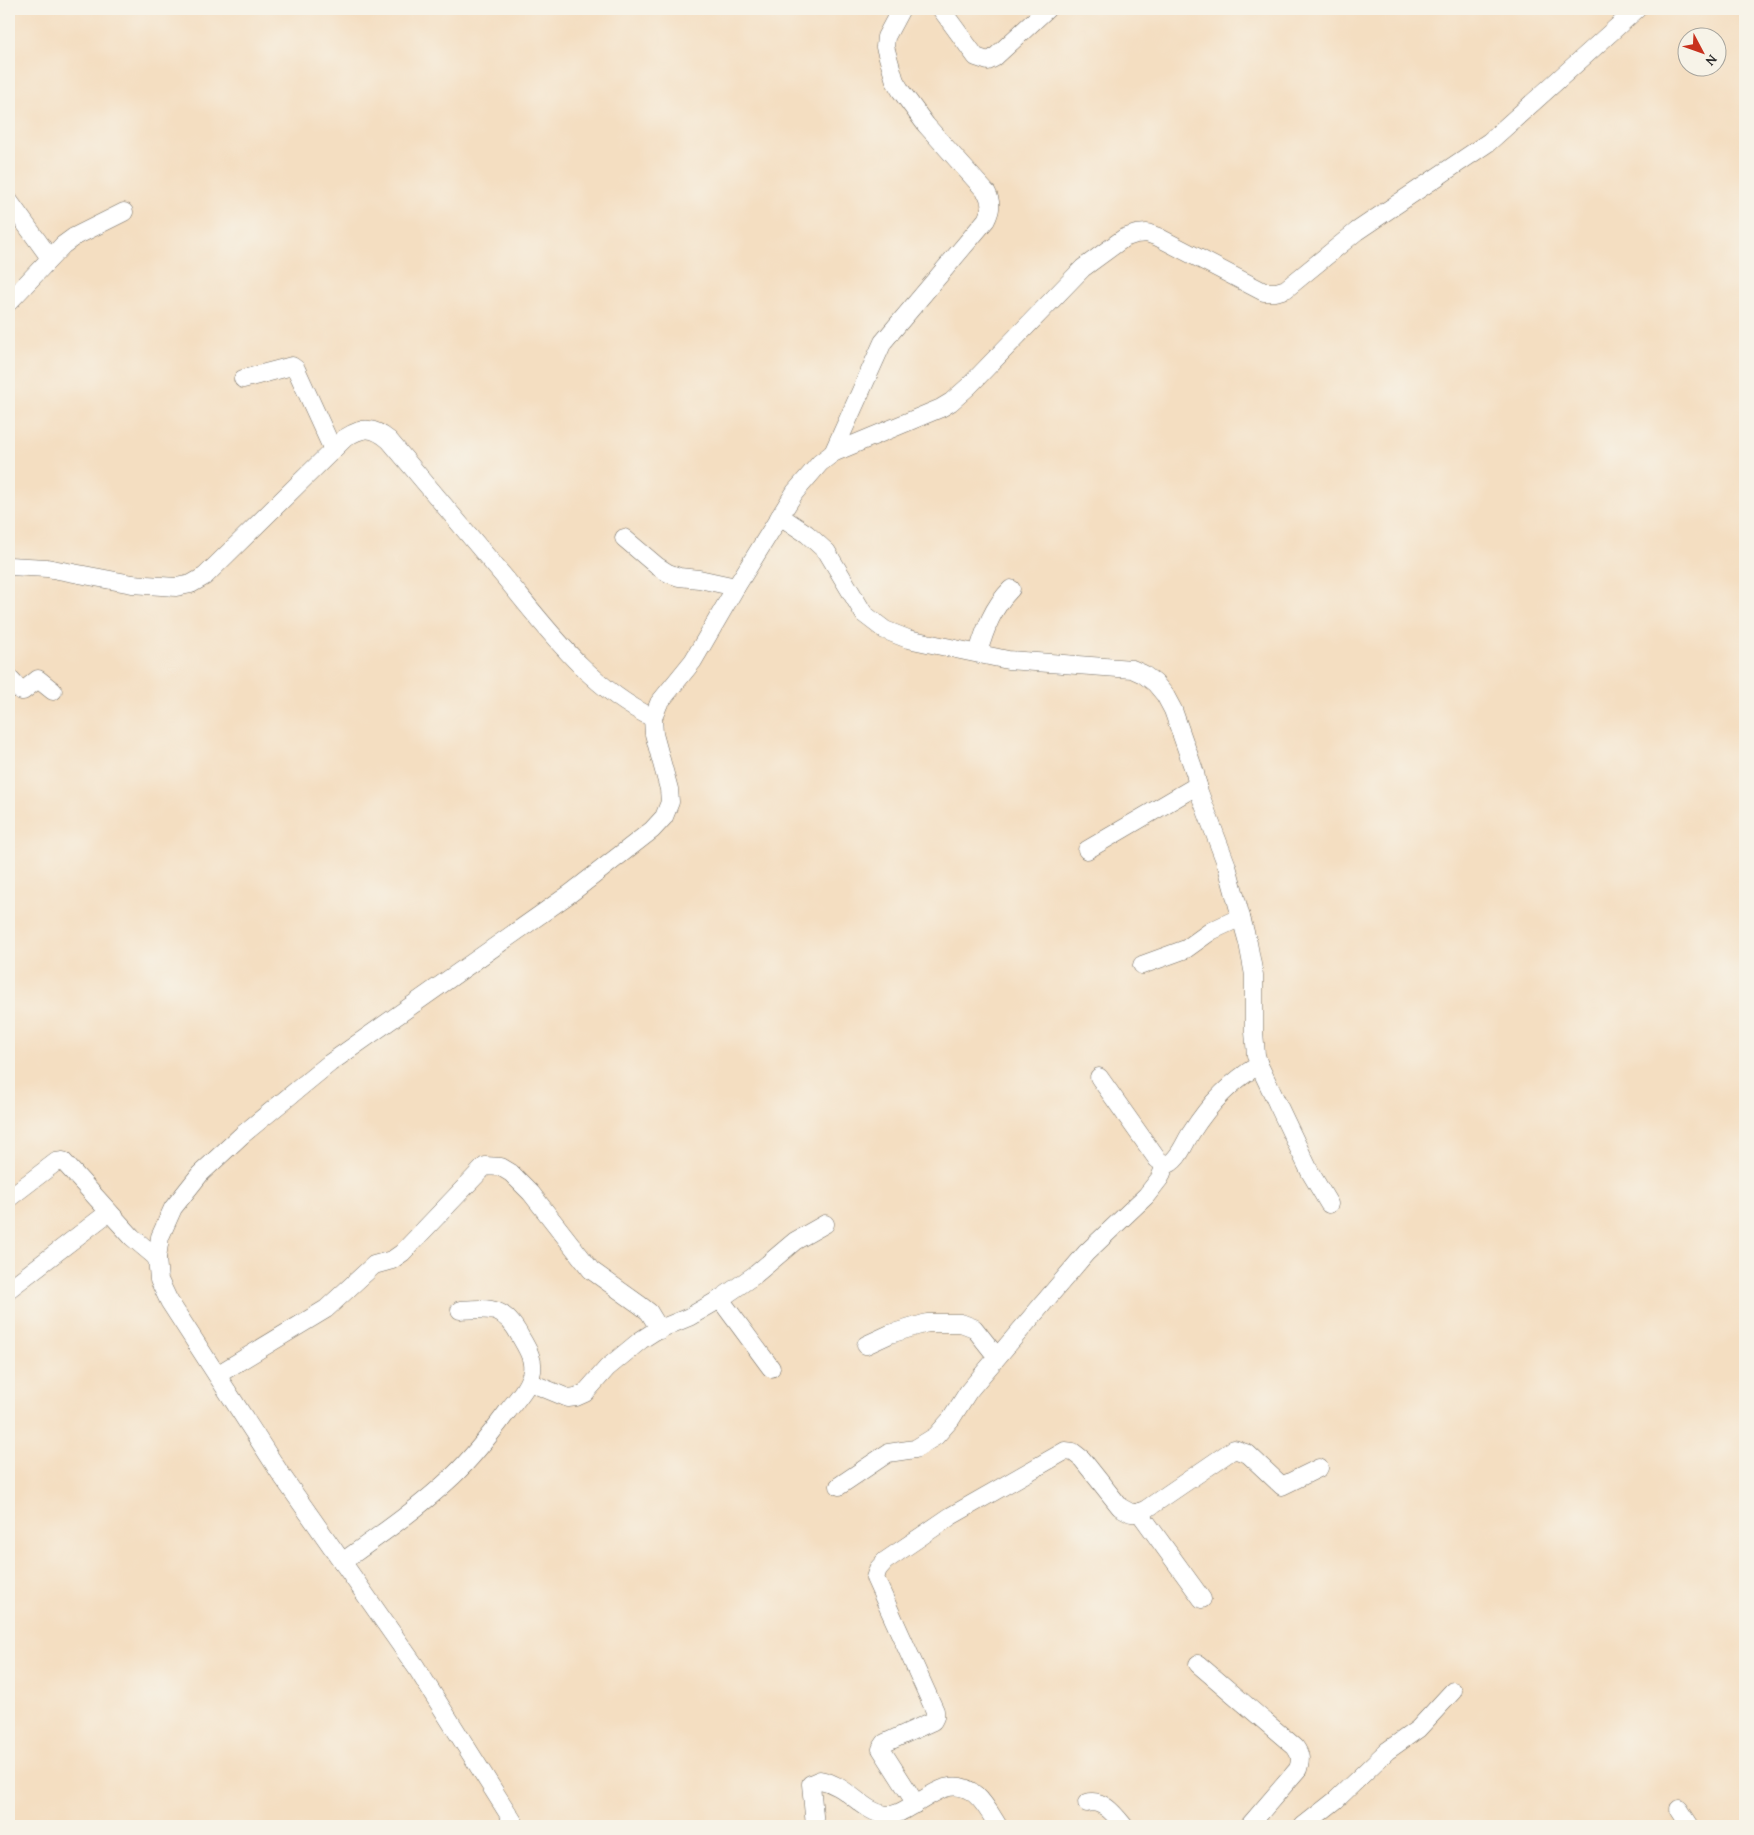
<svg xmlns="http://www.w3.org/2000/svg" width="1754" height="1835" viewBox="0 0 1754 1835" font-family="'Gentium Book Plus',serif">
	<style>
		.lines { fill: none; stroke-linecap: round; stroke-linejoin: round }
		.minor-casing { stroke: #716a60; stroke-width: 19 }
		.minor { stroke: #fff; stroke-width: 18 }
	</style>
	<rect width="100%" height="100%" fill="#f7f3e8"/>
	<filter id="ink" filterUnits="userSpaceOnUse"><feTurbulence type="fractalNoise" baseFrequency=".02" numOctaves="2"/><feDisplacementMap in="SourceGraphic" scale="10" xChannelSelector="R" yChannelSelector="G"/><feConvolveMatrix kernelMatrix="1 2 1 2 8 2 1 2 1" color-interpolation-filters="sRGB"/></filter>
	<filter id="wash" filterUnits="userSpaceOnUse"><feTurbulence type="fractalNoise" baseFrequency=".0096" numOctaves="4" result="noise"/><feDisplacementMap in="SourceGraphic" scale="20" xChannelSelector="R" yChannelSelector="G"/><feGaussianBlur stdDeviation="1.12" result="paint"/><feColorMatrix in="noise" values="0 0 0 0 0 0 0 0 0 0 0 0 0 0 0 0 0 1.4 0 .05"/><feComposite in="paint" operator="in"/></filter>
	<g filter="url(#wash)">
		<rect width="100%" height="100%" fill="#f4dec1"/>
	</g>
	<g filter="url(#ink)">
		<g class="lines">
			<defs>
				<g id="minor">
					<polyline points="941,9 976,57 988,61 994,58 1047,9"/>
					<polyline points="9,201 50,258"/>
					<polyline points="9,302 63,245 74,237 124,212"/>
					<polyline points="243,379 292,366 296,369 333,450"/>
					<path d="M833,453L883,342L986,220C991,210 992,203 987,193L926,125L901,91L895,81L885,47L886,37L901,9"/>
					<polyline points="780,516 807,534 827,552 864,614 885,630 908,639 1008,660 1132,669 1143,674 1155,683 1165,695 1173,710 1195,773 1199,792 1227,866 1248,943 1254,975 1254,1032 1256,1055 1259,1065 1310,1172 1329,1204"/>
					<polyline points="624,538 657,566 668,573 679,577 699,579 736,587"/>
					<path d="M9,566L47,568L132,584L176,587L191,584L205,576L345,438C363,427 372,426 389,440C428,486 467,533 506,579C549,631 590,688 653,718"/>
					<path d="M978,653C985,629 993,607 1011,589"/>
					<polyline points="9,678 21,691 23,691 38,679 53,691"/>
					<polyline points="1087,850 1198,785"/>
					<polyline points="1142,965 1186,949 1211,931 1241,917"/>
					<path d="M1099,1077L1157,1159L1165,1165C1178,1163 1184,1143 1191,1133C1208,1106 1231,1081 1259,1065"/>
					<polyline points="9,1198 56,1162 63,1161 132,1237 157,1258"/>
					<polyline points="9,1289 109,1212"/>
					<polyline points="720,1299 771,1368"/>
					<polyline points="866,1345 890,1334 927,1323 961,1323 974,1328 997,1357"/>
					<polyline points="217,1375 326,1309 374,1265 392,1260 402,1253 485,1166 501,1167 511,1173 531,1193 591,1270 640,1305 649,1312 660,1330"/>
					<polyline points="529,1382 568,1398 576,1397 585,1393 607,1368 641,1340 655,1331 689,1317 720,1299 756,1274 795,1241 825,1224"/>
					<polyline points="839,1486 888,1453 915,1449 936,1436 951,1419 968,1392 983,1374 1086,1253 1146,1196 1160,1178 1165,1165"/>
					<polyline points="1139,1512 1202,1599"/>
					<path d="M342,1562C380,1535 419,1508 453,1476C473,1457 490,1435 507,1412C516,1400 529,1387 532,1371C534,1358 526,1347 520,1336C504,1306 490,1308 460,1310"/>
					<path d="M1198,1664L1295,1747C1301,1755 1301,1760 1298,1769L1249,1826"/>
					<path d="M1087,1803C1102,1798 1115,1815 1124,1826"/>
					<polyline points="916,1804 881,1749 885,1743 933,1721 935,1717 935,1711 875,1578 878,1569 885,1561 951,1516 1065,1451 1073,1452 1082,1459 1120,1507 1131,1513 1137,1513 1145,1510 1234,1449 1248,1454 1282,1486 1319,1468"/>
					<polyline points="1679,1809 1690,1826"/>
					<polyline points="516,1826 416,1667 280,1473 169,1301 159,1280 157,1258 160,1237 173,1208 200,1174 242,1135 330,1063 571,893 652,830 664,817 670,802 669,789 654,734 653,718 659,703 693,661 736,587 795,492 820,463 833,453 941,408 951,402 969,386 1083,268 1124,238 1136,234 1147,233 1158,237 1264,292 1276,292 1286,289 1357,231 1489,142 1637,9"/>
					<path d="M815,1826L811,1784L820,1780C848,1785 862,1812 886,1815C896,1816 904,1810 911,1806C922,1801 933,1792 945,1788C973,1780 986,1806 998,1826"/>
					<polyline points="1303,1826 1336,1800 1387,1751 1418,1729 1453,1691"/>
				</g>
			</defs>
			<use href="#minor" class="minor-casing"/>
			<use href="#minor" class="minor"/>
		</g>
	</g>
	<rect width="1754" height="1835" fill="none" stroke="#f7f3e8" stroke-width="30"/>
	<g transform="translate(1702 52) rotate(131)"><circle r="24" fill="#f7f3e8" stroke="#a5a39c"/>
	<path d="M0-4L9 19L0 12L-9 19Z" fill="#c8321e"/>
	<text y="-8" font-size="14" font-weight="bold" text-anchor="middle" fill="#2b2b2b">N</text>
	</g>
</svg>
